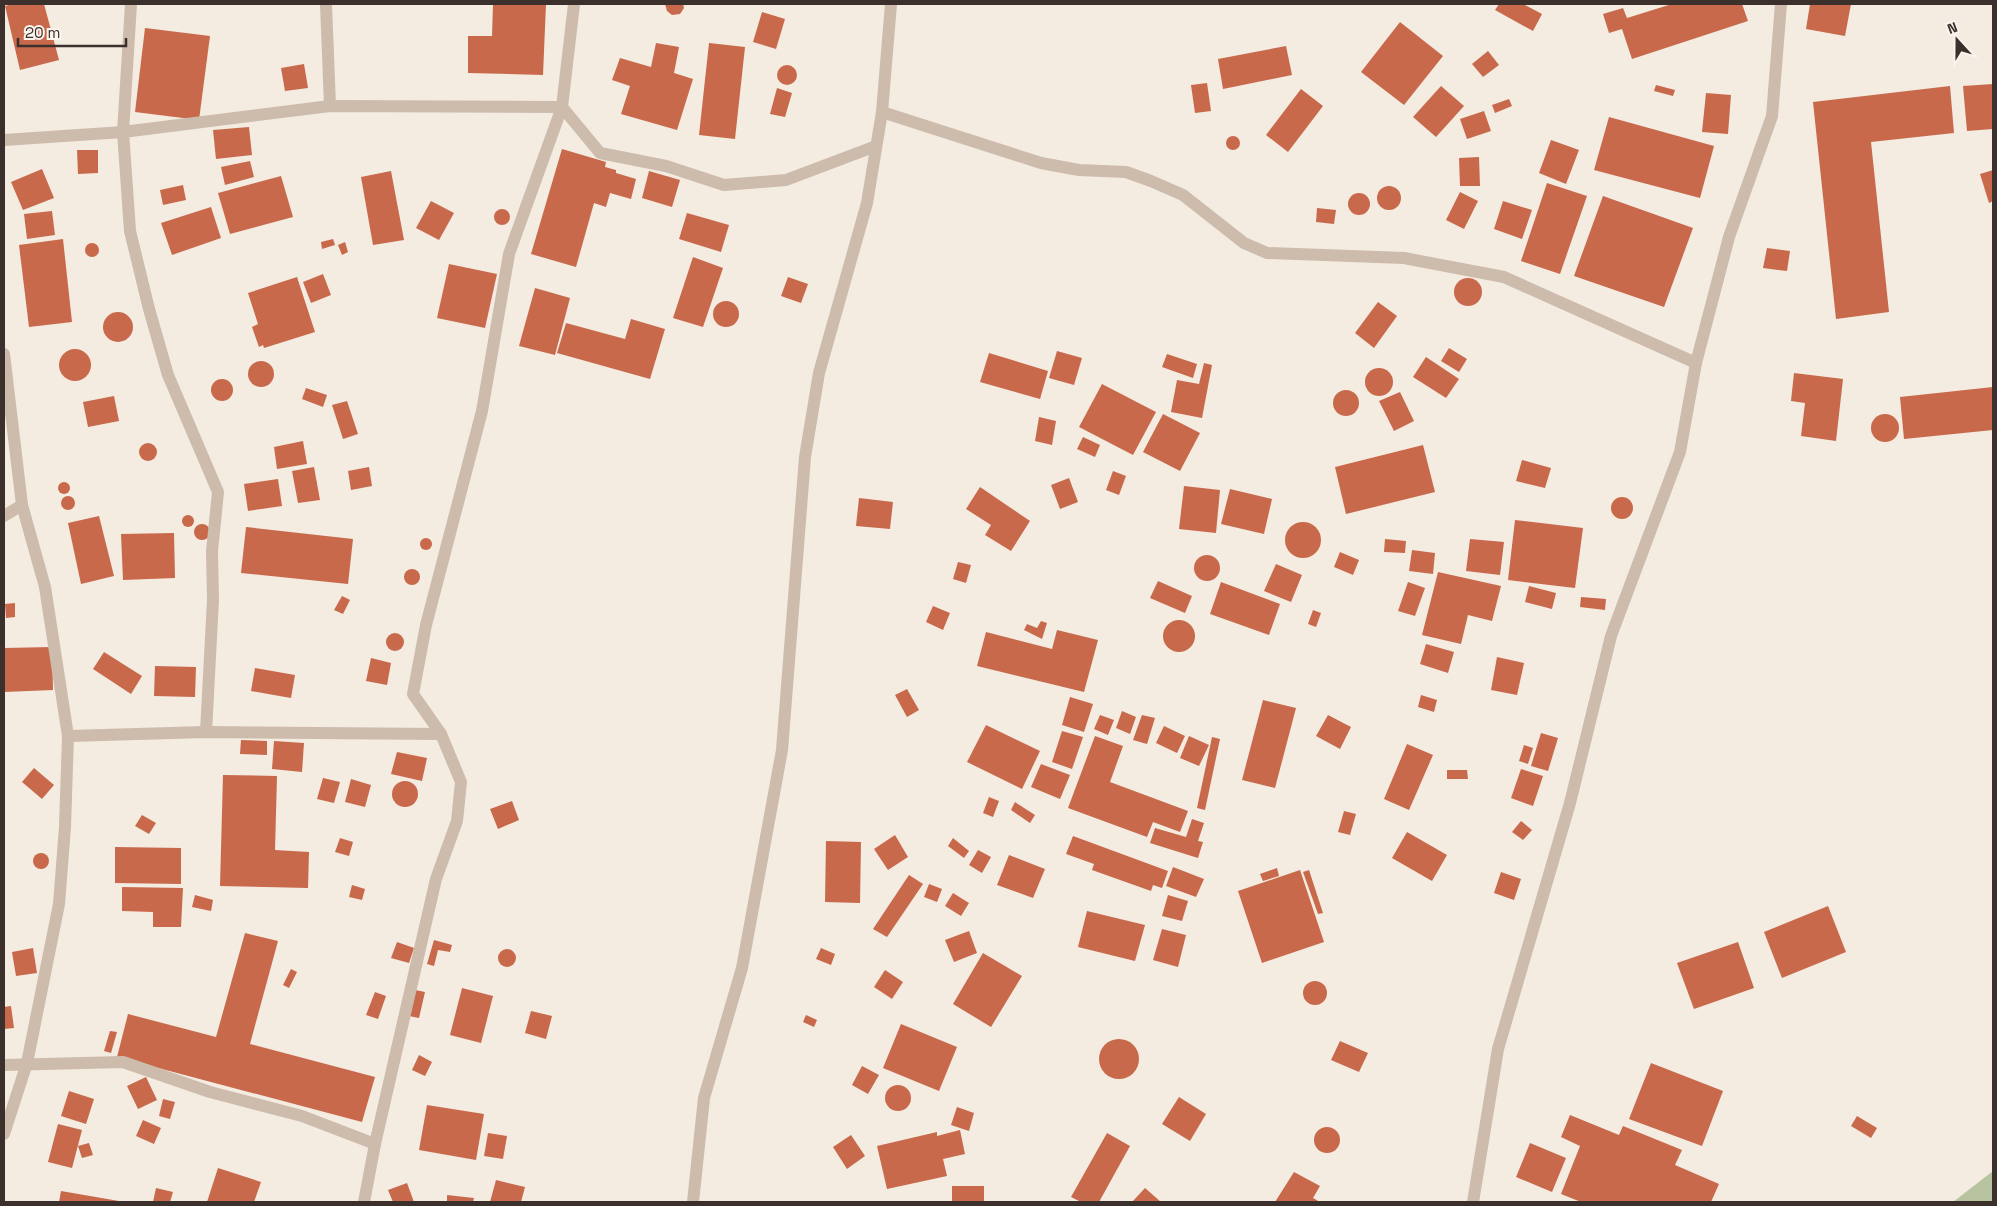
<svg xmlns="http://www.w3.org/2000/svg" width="1997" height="1206" viewBox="0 0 1997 1206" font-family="'Space Grotesk',sans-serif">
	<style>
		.green { fill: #b8c4a0 }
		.building { fill: #c8694b }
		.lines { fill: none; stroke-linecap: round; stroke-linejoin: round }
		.street { stroke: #cdbbac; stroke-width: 12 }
	</style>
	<rect width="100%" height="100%" fill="#f4ebe1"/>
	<polygon class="green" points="1993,1171 1993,1202 1953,1202"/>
	<g class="building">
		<polygon points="13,4 44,4 59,60 20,70 5,6"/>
		<polygon points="493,4 546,4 543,75 468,73 468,36 492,36"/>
		<polygon points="665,4 683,4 684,8 680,14 672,15 667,11"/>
		<polygon points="1499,4 1523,4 1542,14 1533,31 1495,10"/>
		<polygon points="1672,4 1742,4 1748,21 1632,59 1622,29 1609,33 1603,14 1623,8 1627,18"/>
		<polygon points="1810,4 1851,4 1845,36 1806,29"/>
		<polygon points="762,12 785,19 776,49 753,42"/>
		<polygon points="1400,22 1443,56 1404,105 1361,72"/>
		<polygon points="145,28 210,36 199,120 135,112"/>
		<polygon points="656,43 679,47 674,73 693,79 677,130 621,114 630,86 612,80 620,58 651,67"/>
		<polygon points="709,43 745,47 735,139 699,135"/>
		<polygon points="1286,46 1292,75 1223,89 1218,59"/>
		<polygon points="1488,51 1499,65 1483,77 1472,64"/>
		<polygon points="304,64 308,88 285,91 281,68"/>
		<circle cx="787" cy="75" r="10"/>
		<polygon points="1207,83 1211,111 1195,113 1191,85"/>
		<polygon points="1993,84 1993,129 1967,131 1963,86"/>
		<polygon points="1656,85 1675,90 1673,96 1654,91"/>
		<polygon points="1441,86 1464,106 1436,137 1413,117"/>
		<polygon points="1950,86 1954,133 1871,142 1889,312 1836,319 1813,102"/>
		<polygon points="777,88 792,93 785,117 770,114"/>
		<polygon points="1301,89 1323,106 1288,152 1266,135"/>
		<polygon points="1706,93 1731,95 1728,134 1702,132"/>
		<polygon points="1509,99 1512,106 1495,113 1492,105"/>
		<polygon points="1484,111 1491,131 1467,139 1460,119"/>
		<polygon points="1609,117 1714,146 1700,198 1594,170"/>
		<polygon points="249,127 252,155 216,159 213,130"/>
		<circle cx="1233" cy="143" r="7"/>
		<polygon points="1551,140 1579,150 1566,184 1539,173"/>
		<polygon points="562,149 606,162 605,167 616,170 616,173 636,179 631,199 610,193 606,207 594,203 576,267 531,254"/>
		<polygon points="77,150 98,150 98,173 78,174"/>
		<polygon points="1479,157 1480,186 1460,186 1459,158"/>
		<polygon points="250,161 254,177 225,185 221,167"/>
		<polygon points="42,169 54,198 23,210 11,182"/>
		<polygon points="1993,170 1993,201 1989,203 1980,174"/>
		<polygon points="391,171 404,240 373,245 361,177"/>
		<polygon points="649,171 680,180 672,207 642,198"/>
		<polygon points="281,176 293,217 230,234 218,193"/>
		<polygon points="1547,183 1587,196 1560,274 1521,261"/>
		<polygon points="183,185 186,200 163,205 160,190"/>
		<circle cx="1389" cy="198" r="12"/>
		<polygon points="1460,192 1478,201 1464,229 1446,220"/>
		<circle cx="1359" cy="204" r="11"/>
		<polygon points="1603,196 1693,228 1664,307 1574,276"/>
		<polygon points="431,201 454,213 439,240 416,228"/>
		<polygon points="1503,201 1532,210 1522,239 1494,229"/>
		<polygon points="211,207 221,238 172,255 161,223"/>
		<polygon points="1317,208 1336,210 1334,224 1316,222"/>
		<circle cx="502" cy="217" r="8"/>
		<polygon points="52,211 55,235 27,239 24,214"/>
		<polygon points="687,213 729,225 721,252 679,239"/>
		<polygon points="63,239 72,322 29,327 19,245"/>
		<polygon points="333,239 335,245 322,249 321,242"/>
		<polygon points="345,242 348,252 342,255 338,245"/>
		<circle cx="92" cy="250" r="7"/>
		<polygon points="1767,248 1790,251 1787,271 1763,268"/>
		<polygon points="693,257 723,268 703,327 673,318"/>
		<polygon points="449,264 497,274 485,328 437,318"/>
		<polygon points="323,274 331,295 311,303 303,282"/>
		<polygon points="297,277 315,332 264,348 263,345 259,347 252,327 258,324 248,293"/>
		<polygon points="788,277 808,284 801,303 781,296"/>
		<circle cx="1468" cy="292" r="14"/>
		<polygon points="535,288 570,298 555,355 519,346"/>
		<circle cx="726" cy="314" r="13"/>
		<polygon points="1378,302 1397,316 1374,348 1355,333"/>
		<circle cx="118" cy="327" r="15"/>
		<polygon points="631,319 665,329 650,379 557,353 566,323 625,339"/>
		<polygon points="1449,348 1467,359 1459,372 1441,361"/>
		<circle cx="75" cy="365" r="16"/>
		<polygon points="1057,351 1082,358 1074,385 1049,378"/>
		<polygon points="989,353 1048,371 1040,399 980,382"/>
		<polygon points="1167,354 1197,364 1193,378 1162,367"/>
		<polygon points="1426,357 1459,379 1446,398 1413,377"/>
		<circle cx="261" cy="374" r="13"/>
		<polygon points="1204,363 1212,365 1202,418 1171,412 1177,380 1199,384"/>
		<circle cx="1379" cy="382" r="14"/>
		<polygon points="1794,373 1843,379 1836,441 1801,436 1805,403 1791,401"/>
		<circle cx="222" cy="390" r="11"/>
		<polygon points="1102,384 1156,412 1133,455 1079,427"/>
		<polygon points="1993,387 1993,430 1904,439 1900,397"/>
		<polygon points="306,388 327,395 323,407 302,399"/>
		<circle cx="1346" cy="403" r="13"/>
		<polygon points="1400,392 1414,421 1394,431 1379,401"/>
		<polygon points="114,396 119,421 88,427 83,402"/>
		<polygon points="347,401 358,434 343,439 332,405"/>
		<polygon points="1163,414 1200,433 1180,471 1143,452"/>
		<circle cx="1885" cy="428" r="14"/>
		<polygon points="1039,417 1056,421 1052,445 1035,441"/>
		<polygon points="1083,437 1100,445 1095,457 1077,449"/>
		<polygon points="303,441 307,464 277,469 274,447"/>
		<circle cx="148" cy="452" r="9"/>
		<polygon points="1423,445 1435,492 1346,514 1335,467"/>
		<polygon points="1522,460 1551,468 1545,488 1516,481"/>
		<polygon points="314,467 320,500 298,503 292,471"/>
		<polygon points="369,467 372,486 351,490 348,471"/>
		<polygon points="1113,471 1126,476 1119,495 1106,490"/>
		<polygon points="1069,478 1078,502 1060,509 1051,485"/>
		<polygon points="278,479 282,506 248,511 244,484"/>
		<circle cx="64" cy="488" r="6"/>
		<polygon points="1184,486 1220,490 1216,533 1179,529"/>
		<polygon points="980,487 1030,521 1011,551 985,535 991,525 966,509"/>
		<polygon points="1230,489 1272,499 1264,534 1221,524"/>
		<circle cx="68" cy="503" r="7"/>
		<circle cx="1622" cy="508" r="11"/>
		<polygon points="859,498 893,502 890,529 856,526"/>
		<circle cx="188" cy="521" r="6"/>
		<polygon points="99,516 114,576 81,584 68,523"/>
		<polygon points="1515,520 1583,528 1575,588 1508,580"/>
		<circle cx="1303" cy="540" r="18"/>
		<circle cx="202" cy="532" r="8"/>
		<polygon points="246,527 353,539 348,584 241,573"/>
		<polygon points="174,533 175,578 123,580 121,534"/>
		<circle cx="426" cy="544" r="6"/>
		<polygon points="1385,539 1406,541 1405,553 1384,552"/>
		<polygon points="1470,539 1504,542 1500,575 1466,571"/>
		<polygon points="1412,550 1435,553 1433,574 1409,571"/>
		<polygon points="1340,552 1359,560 1353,575 1334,567"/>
		<circle cx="1207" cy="568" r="13"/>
		<polygon points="958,562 971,565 966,583 953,579"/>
		<polygon points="1276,564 1302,575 1291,602 1264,591"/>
		<circle cx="412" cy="577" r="8"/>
		<polygon points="1438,572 1501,586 1492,621 1468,615 1461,644 1422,635"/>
		<polygon points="1158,581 1192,596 1185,613 1150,598"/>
		<polygon points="1221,582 1280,604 1269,635 1210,614"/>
		<polygon points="1408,582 1425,588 1415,616 1398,611"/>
		<polygon points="1529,586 1556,593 1552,609 1525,602"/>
		<polygon points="342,596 350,600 343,614 334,610"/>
		<polygon points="1581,597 1606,599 1605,610 1580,607"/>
		<polygon points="15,603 15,617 6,618 5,604"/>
		<polygon points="933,606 950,613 943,630 926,622"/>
		<polygon points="1313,610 1321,613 1316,627 1308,624"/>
		<circle cx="1179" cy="636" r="16"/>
		<polygon points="1041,621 1047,623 1042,639 1024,630 1027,624 1037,628"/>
		<polygon points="1057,630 1098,640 1084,692 977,666 986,632 1052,649"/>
		<circle cx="395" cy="642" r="9"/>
		<polygon points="1426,644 1454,652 1448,673 1420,664"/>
		<polygon points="52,647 53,690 4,692 4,648"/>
		<polygon points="104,652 142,676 131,694 93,669"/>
		<polygon points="1497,657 1524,663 1517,695 1491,690"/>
		<polygon points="371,658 391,663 387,685 366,681"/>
		<polygon points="155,666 196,667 195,697 154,696"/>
		<polygon points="255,668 295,675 291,698 251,691"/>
		<polygon points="907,689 919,710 907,717 895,695"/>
		<polygon points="1421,695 1437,700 1434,712 1418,707"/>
		<polygon points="1070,697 1093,704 1084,732 1062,725"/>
		<polygon points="1263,700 1296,708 1275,788 1242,780"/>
		<polygon points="1122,711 1136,717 1130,734 1116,728"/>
		<polygon points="1100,715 1114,720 1108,735 1094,729"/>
		<polygon points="1142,715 1155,718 1147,744 1133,740"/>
		<polygon points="1328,715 1351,727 1340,749 1316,736"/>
		<polygon points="986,725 1040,751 1022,789 967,762"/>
		<polygon points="1164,726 1185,736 1177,753 1156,743"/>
		<polygon points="1062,731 1083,737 1072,769 1052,762"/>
		<polygon points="1541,733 1558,738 1548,771 1531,766"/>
		<polygon points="1095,736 1123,746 1110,782 1188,811 1180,832 1153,822 1147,837 1068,808"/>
		<polygon points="1189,736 1209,745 1199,766 1180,758"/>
		<polygon points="1212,737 1220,739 1205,810 1197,808"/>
		<polygon points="241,740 267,741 267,755 240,754"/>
		<polygon points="274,741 304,743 302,772 272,769"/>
		<polygon points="1407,744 1433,755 1409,810 1384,799"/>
		<polygon points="1524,745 1533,748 1528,764 1519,761"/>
		<polygon points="397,752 427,758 422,781 391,774"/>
		<polygon points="1041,764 1070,775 1060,799 1031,787"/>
		<polygon points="34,768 54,785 42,799 22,782"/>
		<polygon points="1521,769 1543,776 1533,806 1511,798"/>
		<polygon points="1447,770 1467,770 1468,779 1447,779"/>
		<polygon points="223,775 277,776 275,850 309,852 308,888 220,886"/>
		<polygon points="323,778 340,782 334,803 317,799"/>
		<polygon points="351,779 371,785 365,807 345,802"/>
		<circle cx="405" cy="794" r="13"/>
		<polygon points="989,797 999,801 993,817 983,813"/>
		<polygon points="512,801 519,820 498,829 490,809"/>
		<polygon points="1015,802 1035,815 1030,823 1011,810"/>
		<polygon points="1344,811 1356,814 1350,835 1338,832"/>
		<polygon points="142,815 156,823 149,834 135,826"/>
		<polygon points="1192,819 1204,823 1198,841 1203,842 1198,858 1150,843 1155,828 1186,837"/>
		<polygon points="1521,821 1532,830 1523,840 1512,832"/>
		<polygon points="1407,832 1447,855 1432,881 1392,858"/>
		<polygon points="895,835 908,857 888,870 874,849"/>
		<polygon points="1073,836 1168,871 1162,888 1153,885 1151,891 1092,870 1094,864 1066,854"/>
		<polygon points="340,838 353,842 349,856 335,852"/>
		<polygon points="953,838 969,851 964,858 948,846"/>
		<polygon points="826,841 861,842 860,903 825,902"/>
		<polygon points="115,847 181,848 181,884 115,883"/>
		<polygon points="978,850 991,857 982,873 969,865"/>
		<circle cx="41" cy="861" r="8"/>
		<polygon points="1009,855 1045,869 1033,898 997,885"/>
		<polygon points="1173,867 1204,879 1196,897 1166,886"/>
		<polygon points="1277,868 1279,876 1263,881 1260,874"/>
		<polygon points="1300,870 1324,942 1262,963 1238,891"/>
		<polygon points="1309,870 1323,913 1318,914 1303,872"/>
		<polygon points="1501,872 1521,879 1514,900 1494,893"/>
		<polygon points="909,875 923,884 887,937 873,929"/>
		<polygon points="929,884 942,889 937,902 924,897"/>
		<polygon points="352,885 365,889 362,900 349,897"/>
		<polygon points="122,887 183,888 181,927 153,927 153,912 122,911"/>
		<polygon points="953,893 969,903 961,916 945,906"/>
		<polygon points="195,895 213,900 211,911 192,907"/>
		<polygon points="1168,895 1188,901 1182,921 1162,916"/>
		<polygon points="1828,906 1846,952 1782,978 1764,932"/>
		<polygon points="1087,911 1145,925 1135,961 1078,947"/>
		<polygon points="1162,929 1186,935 1178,967 1153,960"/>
		<polygon points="969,931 977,953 954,962 945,940"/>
		<polygon points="245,933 278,941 250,1044 375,1077 362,1122 117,1057 128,1014 216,1037"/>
		<polygon points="434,940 452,945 450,952 438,950 434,966 427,964"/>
		<polygon points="397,942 414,948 409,963 391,958"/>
		<polygon points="1738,942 1754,988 1694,1009 1677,963"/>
		<polygon points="33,948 37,973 16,976 12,952"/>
		<polygon points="821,948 835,954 831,965 816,959"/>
		<circle cx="507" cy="958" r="9"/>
		<polygon points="983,953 1022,976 991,1027 953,1004"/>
		<polygon points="291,969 297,972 289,988 283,985"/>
		<polygon points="885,970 903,982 892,999 874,987"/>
		<circle cx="1315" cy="993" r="12"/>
		<polygon points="462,988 493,996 481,1043 450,1035"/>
		<polygon points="415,990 425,992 419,1018 409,1016"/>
		<polygon points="375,992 386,996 378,1019 366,1015"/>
		<polygon points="11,1006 14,1028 4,1029 4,1007"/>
		<polygon points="531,1011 552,1016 546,1039 525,1033"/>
		<polygon points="806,1015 817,1020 814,1027 803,1022"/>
		<polygon points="901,1024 957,1047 939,1091 883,1068"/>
		<polygon points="110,1031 117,1032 111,1053 104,1051"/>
		<circle cx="1119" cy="1059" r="20"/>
		<polygon points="1340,1041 1368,1053 1359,1072 1331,1060"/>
		<polygon points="419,1055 432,1062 425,1076 412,1070"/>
		<polygon points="1651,1063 1723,1091 1702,1146 1629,1119"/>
		<polygon points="862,1066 879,1075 868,1094 852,1085"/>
		<polygon points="146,1077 157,1100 138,1109 127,1086"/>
		<circle cx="898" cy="1098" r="13"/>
		<polygon points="69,1091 94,1099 86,1124 61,1116"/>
		<polygon points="1179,1097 1206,1114 1190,1141 1162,1124"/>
		<polygon points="163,1099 175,1102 170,1119 159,1116"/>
		<polygon points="427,1105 484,1114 476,1160 419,1150"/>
		<polygon points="957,1107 974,1113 969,1131 951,1125"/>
		<polygon points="1570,1115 1619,1135 1623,1126 1682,1150 1675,1165 1719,1184 1711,1202 1581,1202 1561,1194 1580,1146 1561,1137"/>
		<polygon points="1857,1116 1877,1128 1871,1138 1851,1126"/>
		<polygon points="143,1120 161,1128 154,1144 136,1136"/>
		<polygon points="58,1124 82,1130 72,1168 48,1162"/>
		<circle cx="1327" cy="1140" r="13"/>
		<polygon points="960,1130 965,1154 943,1159 947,1176 887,1189 877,1146 937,1132 937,1136"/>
		<polygon points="488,1133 507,1136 503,1159 484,1156"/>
		<polygon points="1107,1133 1130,1146 1099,1202 1081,1202 1071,1197"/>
		<polygon points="851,1135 865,1156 847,1169 833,1147"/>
		<polygon points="89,1143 93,1155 82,1158 78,1146"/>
		<polygon points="1530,1143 1566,1158 1552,1192 1516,1177"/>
		<polygon points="218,1168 261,1182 254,1202 207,1202"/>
		<polygon points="1294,1172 1320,1186 1313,1198 1320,1202 1275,1202"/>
		<polygon points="496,1180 525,1187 521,1202 490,1202"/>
		<polygon points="407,1183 414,1202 393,1202 388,1190"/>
		<rect x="952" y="1186" width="32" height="16"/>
		<polygon points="156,1188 173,1192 170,1202 153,1202"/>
		<polygon points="1145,1188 1161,1202 1132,1202"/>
		<polygon points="61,1191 119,1201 119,1202 59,1202"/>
		<polygon points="447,1195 474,1198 473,1202 447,1202"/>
	</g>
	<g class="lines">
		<g class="street">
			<polyline points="131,4 123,132 130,231 149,309 168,375 218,492 212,551 213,600 206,732"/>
			<polyline points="326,4 330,106"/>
			<polyline points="882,112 1041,163 1079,170 1126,172 1151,181 1183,195 1244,243 1267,253 1404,258 1504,277 1696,363"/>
			<polyline points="4,140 123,132 330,106 562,107 600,153 666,166 724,185 786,180 876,146"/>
			<polyline points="4,354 22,505 45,587 68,736 65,827 59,904 27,1063 4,1134"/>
			<polyline points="4,516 22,505"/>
			<polyline points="68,736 206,732 441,734 413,694 426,625 482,411 509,254 562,107 574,4"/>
			<polyline points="4,1065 123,1062 210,1092 302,1116 375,1144"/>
			<polyline points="364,1202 375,1144 436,879 457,821 461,782 441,734"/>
			<polyline points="693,1202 704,1098 742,968 782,750 805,457 819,373 867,203 882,112 891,4"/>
			<polyline points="1473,1202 1498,1049 1570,803 1611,636 1680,452 1696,363 1729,237 1772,116 1781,4"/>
		</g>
	</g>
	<rect width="1997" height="1206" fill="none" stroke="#3b302b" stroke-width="10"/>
	<g transform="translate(1957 40) rotate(339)" stroke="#fbf5ee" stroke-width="4" paint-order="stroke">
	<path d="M0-4L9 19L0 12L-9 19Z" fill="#3b302b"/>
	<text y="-8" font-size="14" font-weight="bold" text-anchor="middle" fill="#3b302b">N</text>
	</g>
	<path d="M18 38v8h108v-8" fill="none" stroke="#3b302b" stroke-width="2.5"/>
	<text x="25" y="38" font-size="15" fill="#3b302b" stroke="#fbf5ee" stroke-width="4" paint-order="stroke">20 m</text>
</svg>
